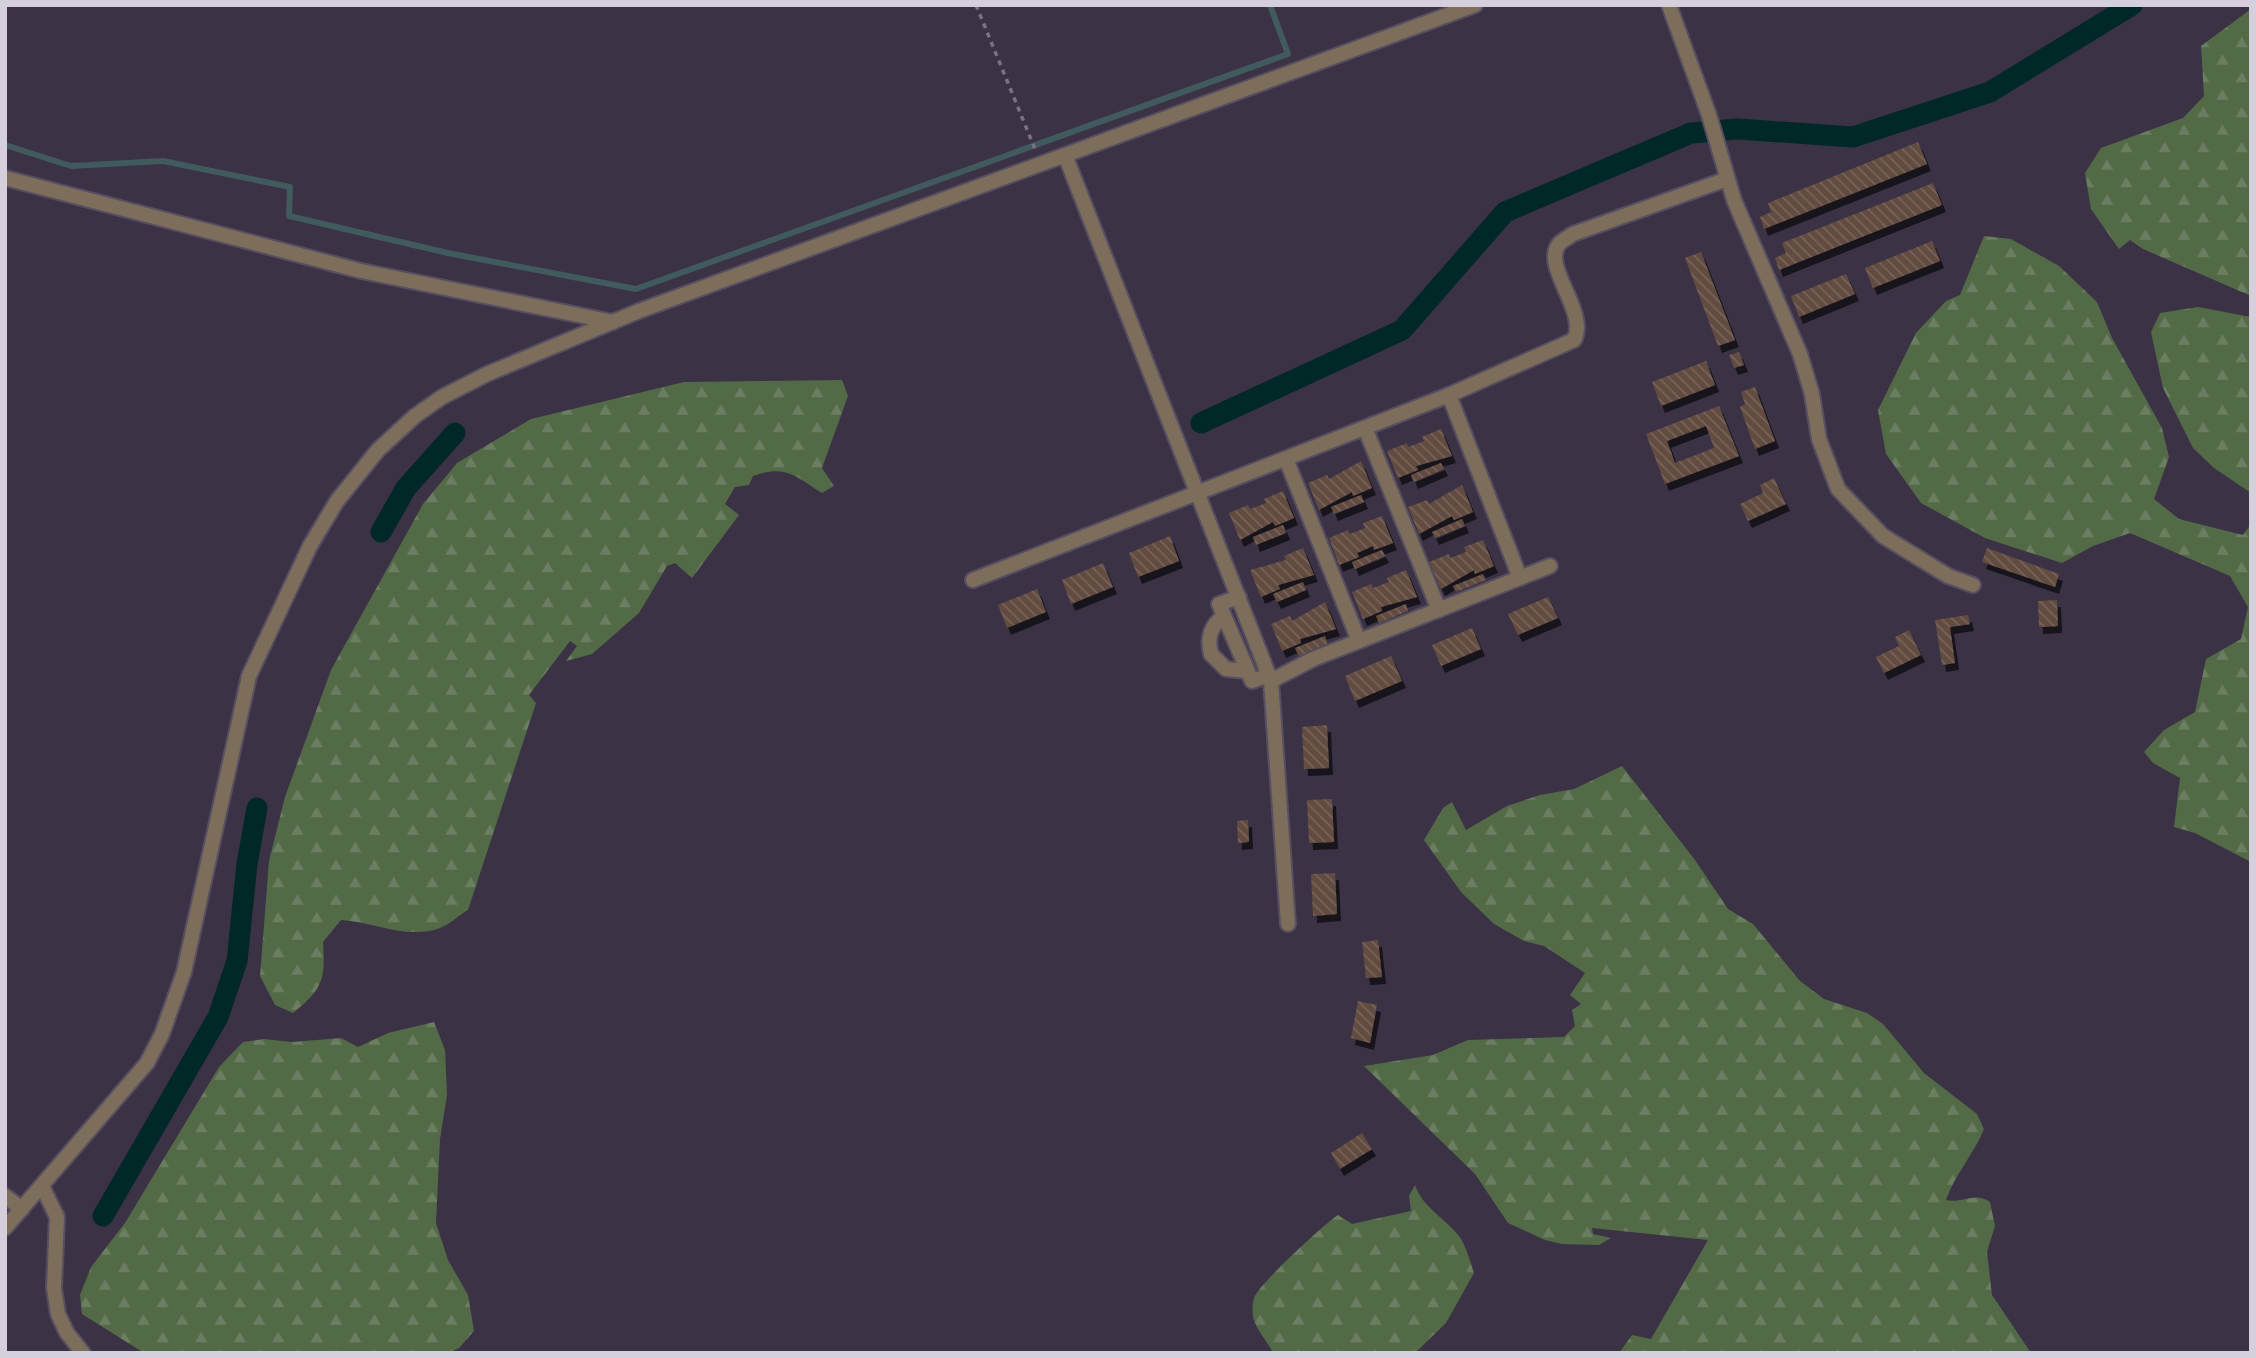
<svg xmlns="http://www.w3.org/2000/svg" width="2256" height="1358" viewBox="0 0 2256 1358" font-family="Roboto,sans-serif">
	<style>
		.forest { fill: url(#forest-firs) }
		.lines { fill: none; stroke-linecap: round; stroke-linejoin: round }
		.stream { stroke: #405a5e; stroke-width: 6 }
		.canal { stroke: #002829; stroke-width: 21 }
		.building { fill: url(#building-back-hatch); fill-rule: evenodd; filter: url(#shadow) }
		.minor-casing { stroke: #574e61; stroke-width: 18 }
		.tertiary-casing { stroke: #574e61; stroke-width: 18 }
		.path { stroke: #797283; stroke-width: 3.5; stroke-dasharray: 5 5; stroke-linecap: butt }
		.minor { stroke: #7c6e5a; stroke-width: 14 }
		.tertiary { stroke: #7c6e5a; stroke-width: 14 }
	</style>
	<defs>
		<pattern id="forest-firs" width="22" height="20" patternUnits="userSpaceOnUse" patternTransform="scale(1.75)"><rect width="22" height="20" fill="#536a47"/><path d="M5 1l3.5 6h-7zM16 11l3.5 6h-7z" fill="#6b7e61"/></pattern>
		<pattern id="building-back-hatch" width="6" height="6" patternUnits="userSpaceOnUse" patternTransform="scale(1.75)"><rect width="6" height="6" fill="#624b3f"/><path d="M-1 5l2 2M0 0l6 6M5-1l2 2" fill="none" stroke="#78645a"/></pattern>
		<filter id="shadow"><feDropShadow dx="4" dy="7" stdDeviation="0" flood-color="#0009"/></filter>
	</defs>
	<rect width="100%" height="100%" fill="#3b3246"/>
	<g class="forest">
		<polygon points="2251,9 2251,296 2143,249 2130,240 2119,249 2091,209 2085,173 2101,148 2183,118 2204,96 2201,46"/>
		<polygon points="1984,236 2011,239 2059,266 2097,302 2112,338 2162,428 2169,457 2154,499 2179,519 2243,535 2251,524 2251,862 2195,833 2174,827 2180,778 2153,763 2144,752 2164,730 2195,712 2206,659 2241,639 2248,607 2230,576 2130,533 2093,546 2062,563 1985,538 1921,503 1886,454 1878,410 1916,333 1946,301 1960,295"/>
		<polygon points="2198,307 2251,317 2251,493 2214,468 2193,448 2163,388 2151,332 2160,313"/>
		<path d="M842,380L848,396L822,468L834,486L822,493C795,476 786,464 753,476L749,485L735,487L725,504L739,515L692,578L675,563L667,566L639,613L592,654L566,661L577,646L570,641L529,695L536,703L468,910C459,915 449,925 440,928C407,940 374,922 341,920L323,942C325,980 324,988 293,1013L275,1005L260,976L269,861L285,797L331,670L423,504L457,463L531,419L684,382Z"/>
		<path d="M1622,766L1695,860L1728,909L1753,924L1800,981L1824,999L1867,1013L1883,1024L1924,1073L1977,1114L1984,1129C1974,1154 1955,1174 1946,1200C1963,1204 1974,1191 1990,1202L1995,1226L1987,1252L1992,1295L2031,1353H1619L1632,1335L1651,1339L1708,1240L1592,1228L1593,1234L1611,1238L1599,1245L1562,1244L1545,1240L1508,1223L1475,1174L1364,1066L1433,1055L1468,1040L1564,1037L1575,1026L1572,1010L1581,1004L1570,995L1585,973L1544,946L1524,941L1494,924L1461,892L1424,840L1443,808L1452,802L1466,830L1507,806L1540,795L1574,789Z"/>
		<polygon points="434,1022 445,1050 447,1095 440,1139 436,1223 448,1260 468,1295 474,1331 459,1348 449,1353 144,1353 82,1314 80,1295 91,1267 125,1223 219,1067 243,1042 264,1039 292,1042 341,1038 358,1047 388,1033"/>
		<path d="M1415,1185C1422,1207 1445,1218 1459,1236C1466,1246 1470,1261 1474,1273L1446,1323L1415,1353H1273C1268,1342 1257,1331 1254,1320C1252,1316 1252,1303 1254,1298C1257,1286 1324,1224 1338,1215L1352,1224L1411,1211L1409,1196Z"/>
	</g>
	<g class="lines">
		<polyline class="stream" points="5,145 71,166 163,161 290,187 289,216 448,253 636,289 1288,54 1270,5"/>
		<g class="canal">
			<polyline points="1201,423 1402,330 1505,212 1691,133 1737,129 1853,137 1990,92 2132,5"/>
			<polyline points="381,532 406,488 455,433"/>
			<polyline points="103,1216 218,1017 237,961 247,864 257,808"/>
		</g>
	</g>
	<g class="building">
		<polygon points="1918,142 1927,164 1764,229 1760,217 1771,212 1768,203"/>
		<polygon points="1933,183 1942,205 1779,270 1775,258 1786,253 1782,243"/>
		<polygon points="1932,241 1940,261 1873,288 1865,268"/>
		<polygon points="1701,252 1735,340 1718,346 1685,258"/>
		<polygon points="1846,274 1855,294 1799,317 1791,296"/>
		<polygon points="1739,352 1744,365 1734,368 1729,355"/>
		<polygon points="1706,361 1715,385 1661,406 1652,382"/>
		<polygon points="1755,387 1775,441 1755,449 1740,407 1745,404 1741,392"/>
		<path d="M1719,406L1739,456L1665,484L1646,434ZM1706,426L1714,448L1675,463L1667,441Z"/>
		<polygon points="1441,429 1452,456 1416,466 1418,470 1398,478 1387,451 1407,443 1408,447 1424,441 1422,437"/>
		<polygon points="1361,461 1372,488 1353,496 1352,492 1319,510 1308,483 1327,475 1329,479"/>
		<polygon points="1441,463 1444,469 1414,482 1411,475"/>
		<polygon points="1774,478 1786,504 1748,521 1740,504 1763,493 1760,485"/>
		<polygon points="1462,485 1473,512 1454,520 1452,516 1419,534 1408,507 1427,500 1429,504"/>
		<polygon points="1283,491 1294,518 1275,526 1273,522 1240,540 1229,513 1248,505 1250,509 1266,503 1264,499"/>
		<polygon points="1361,495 1364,502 1334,514 1331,507"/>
		<polygon points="1382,516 1393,543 1374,550 1373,546 1357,553 1359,557 1339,565 1329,538 1348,530 1350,534 1365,528 1363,523"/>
		<polygon points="1462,519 1465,526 1435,538 1432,532"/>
		<polygon points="1283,525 1286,533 1256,545 1253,537"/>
		<polygon points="1170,536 1179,561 1138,577 1129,553"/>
		<polygon points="1483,540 1494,566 1475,574 1474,570 1441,589 1429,562 1449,554 1450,558 1466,552 1464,547"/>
		<polygon points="1303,548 1314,575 1278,585 1280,589 1261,597 1250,570 1286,560 1284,556"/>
		<polygon points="1987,548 2059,574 2055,587 1982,562"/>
		<polygon points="1382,550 1385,556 1355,569 1352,562"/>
		<polygon points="1103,563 1113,587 1071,604 1062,580"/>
		<polygon points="1406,570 1417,597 1381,607 1382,611 1363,619 1352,592 1371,584 1373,588 1389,582 1387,578"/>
		<polygon points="1483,574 1486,580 1456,592 1453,586"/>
		<polygon points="1303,582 1306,590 1277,602 1273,594"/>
		<polygon points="1037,589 1046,612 1007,628 998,605"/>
		<polygon points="1548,597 1558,618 1518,635 1508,614"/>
		<polygon points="2057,600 2058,626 2039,627 2038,601"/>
		<polygon points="1325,602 1336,629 1300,639 1301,643 1282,651 1271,624 1290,616 1292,621"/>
		<polygon points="1406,604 1408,611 1379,623 1376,616"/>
		<polygon points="1968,615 1970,624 1950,627 1955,663 1942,665 1935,620"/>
		<polygon points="1472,628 1481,649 1441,666 1432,645"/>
		<polygon points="1909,630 1921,655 1884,673 1876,657 1899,646 1895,637"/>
		<polygon points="1325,636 1328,645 1299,657 1295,648"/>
		<polygon points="1391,656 1402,681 1355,701 1345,676"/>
		<polygon points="1327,725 1329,768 1304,769 1302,727"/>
		<polygon points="1332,799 1334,842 1309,843 1307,800"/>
		<polygon points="1248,820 1249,842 1238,843 1237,821"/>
		<polygon points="1335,873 1337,914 1313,916 1311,874"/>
		<polygon points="1378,940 1382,977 1366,978 1362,942"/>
		<polygon points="1358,1001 1377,1005 1370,1043 1351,1038"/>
		<polygon points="1362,1133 1372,1149 1340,1169 1331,1153"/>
	</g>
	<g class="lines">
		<defs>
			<g id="minor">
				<polyline points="1669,5 1709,115 1734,200 1800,354 1812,394 1819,439 1838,489 1883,536 1948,576 1973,585"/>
				<polyline points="1065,155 1271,681 1288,924"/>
				<polyline points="5,178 361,271 613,322"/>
				<polyline points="1449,395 1520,578"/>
				<polyline points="1365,428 1439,610"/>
				<polyline points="1286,459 1359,641"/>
				<path d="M973,580L1449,395L1574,340C1589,312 1541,266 1559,244C1562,240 1569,237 1573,234L1727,179"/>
				<polyline points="1239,597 1219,604 1252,681 1269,675"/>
				<path d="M1224,616C1210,626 1207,638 1211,654L1226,669L1247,671"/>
				<polyline points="1271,681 1313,659 1550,566"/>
				<polyline points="42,1186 57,1217 54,1288 58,1314 67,1333 83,1353"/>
				<polyline points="5,1196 22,1209"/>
			</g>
			<polyline id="tertiary" points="5,1228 147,1063 162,1034 184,972 249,676 310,546 337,501 378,450 415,416 442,397 487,374 639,311 1475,5"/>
		</defs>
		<use href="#minor" class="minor-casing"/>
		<use href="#tertiary" class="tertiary-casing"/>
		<polyline class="path" points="976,5 1035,149"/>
		<use href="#minor" class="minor"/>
		<use href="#tertiary" class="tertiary"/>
	</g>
	<rect width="2256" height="1358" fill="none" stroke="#d4cfdb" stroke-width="14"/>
</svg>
